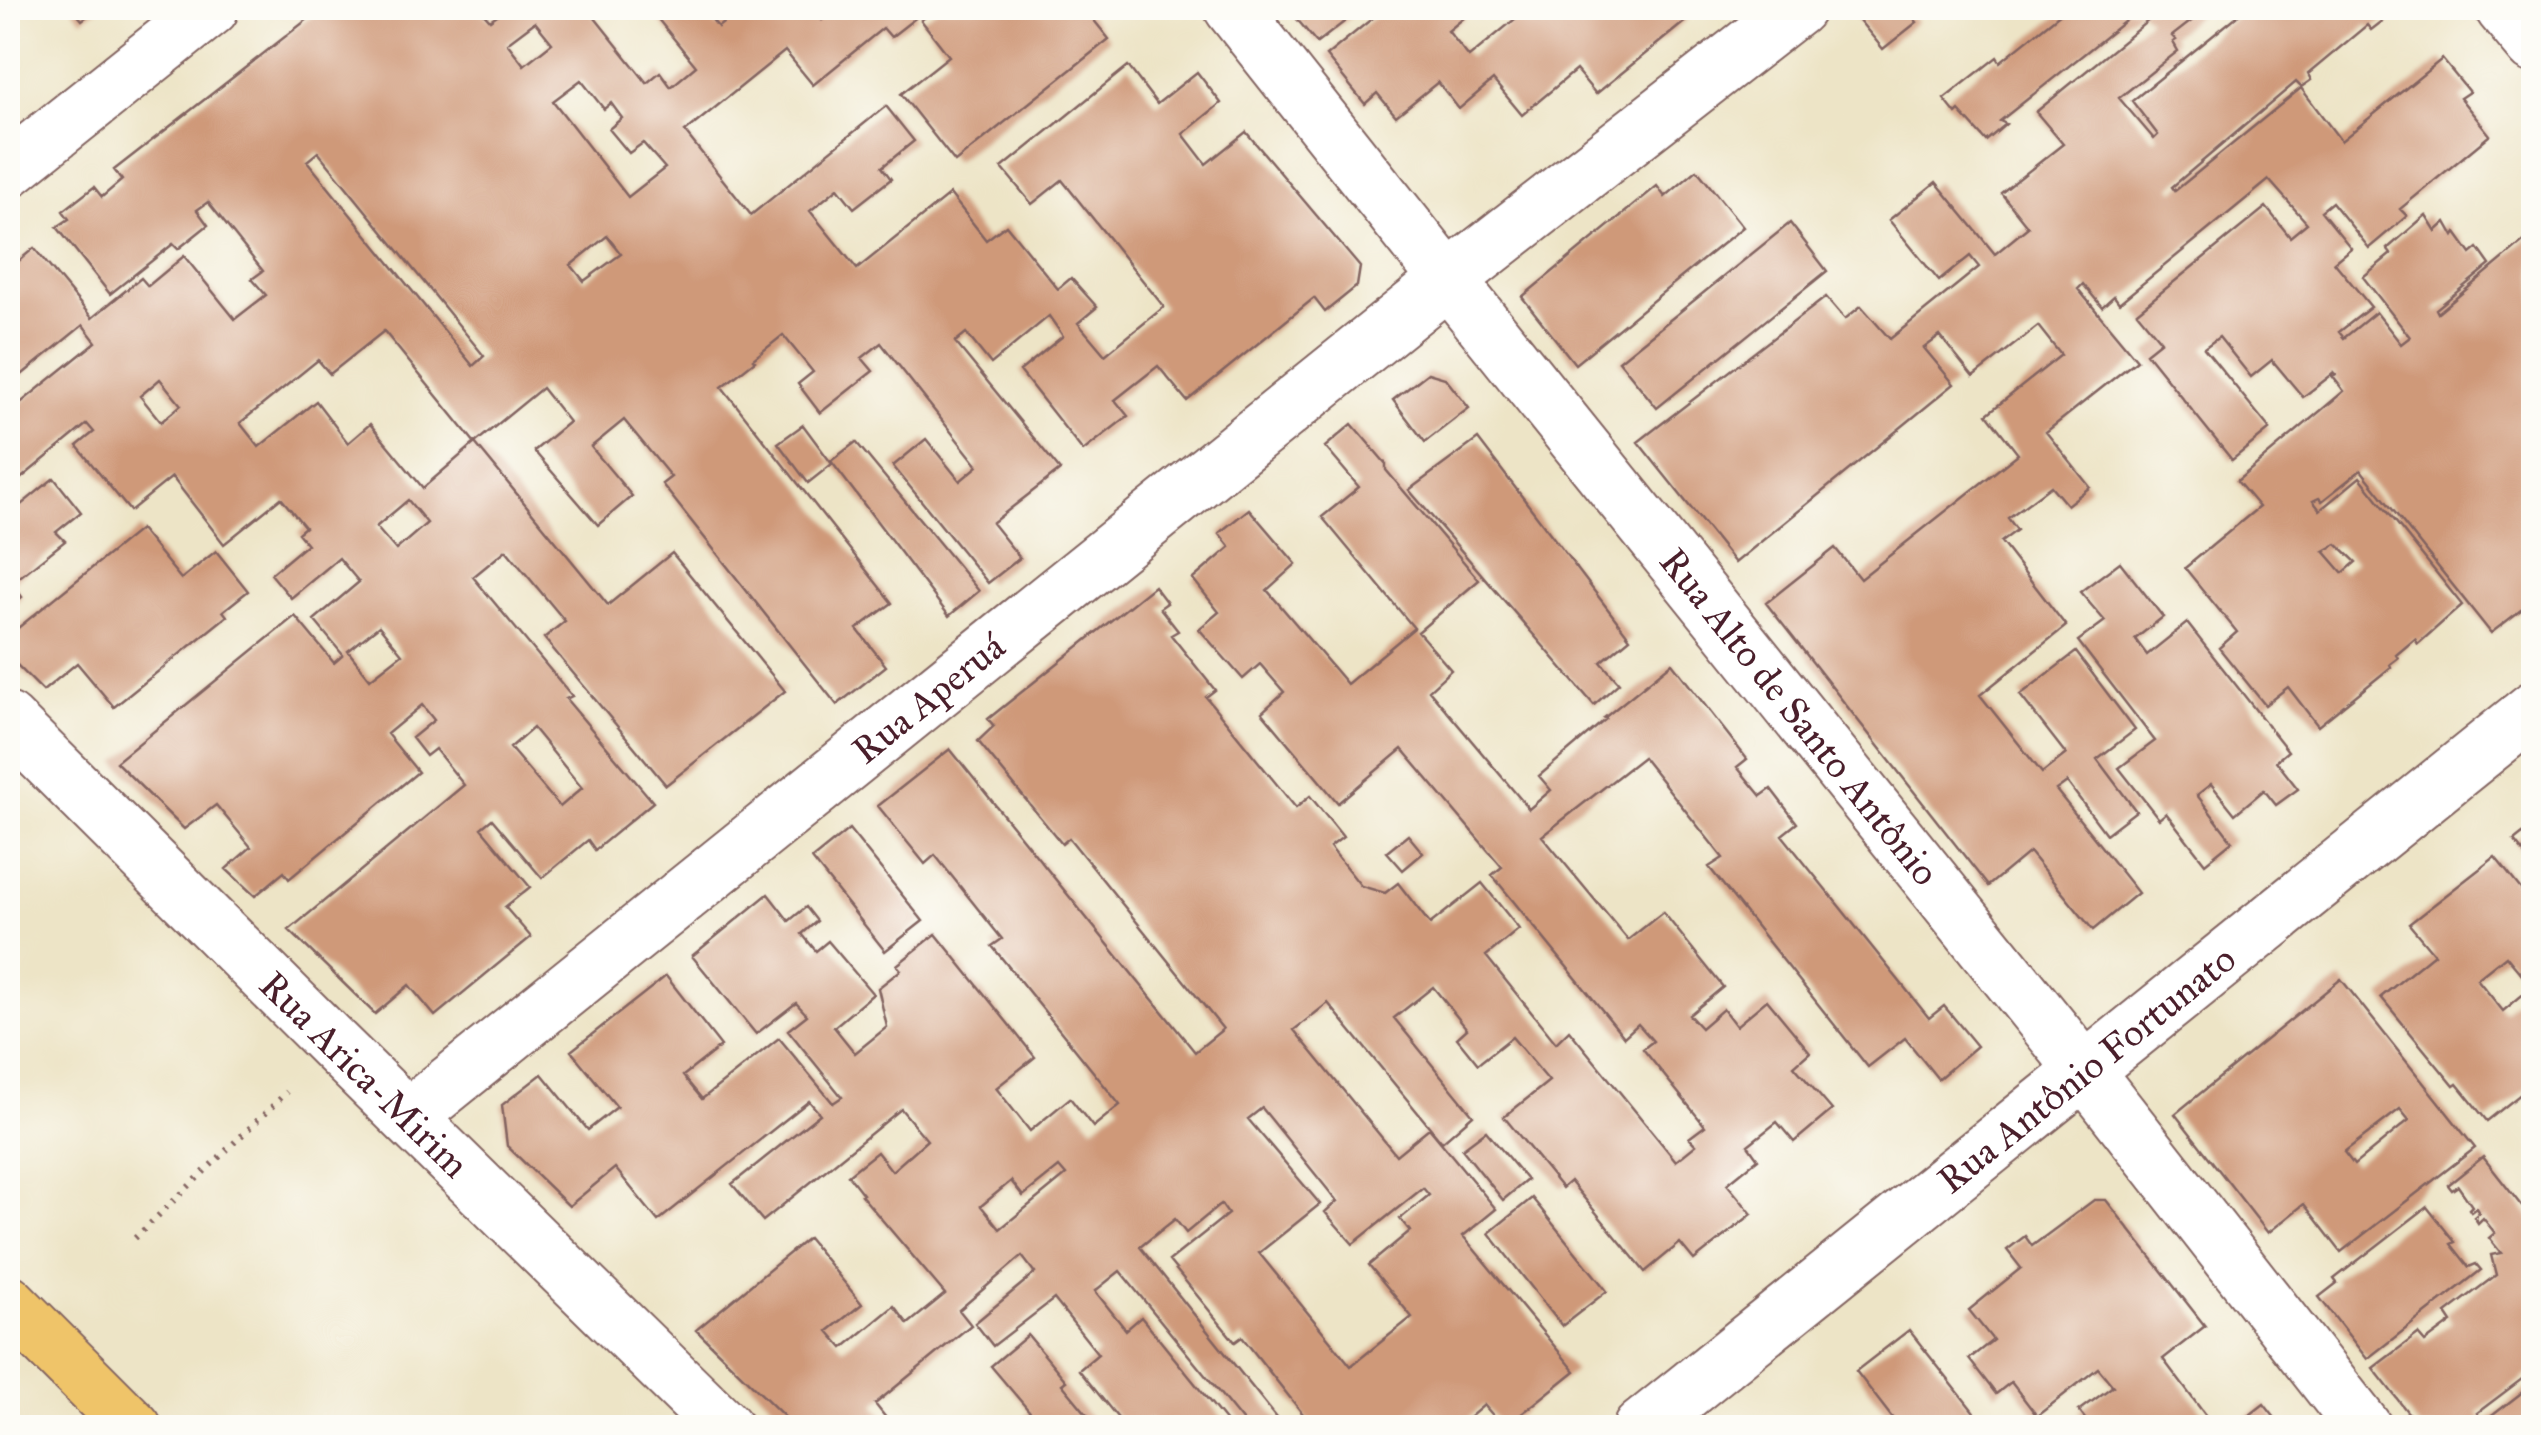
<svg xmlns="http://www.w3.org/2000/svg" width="2541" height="1435" viewBox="0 0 2541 1435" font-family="'IM FELL Great Primer',serif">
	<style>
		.building { fill: #cf9979; fill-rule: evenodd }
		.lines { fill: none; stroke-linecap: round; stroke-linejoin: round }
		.minor-casing { stroke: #836461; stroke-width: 59 }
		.tertiary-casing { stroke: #836461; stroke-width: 59 }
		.primary-casing { stroke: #836461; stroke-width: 59 }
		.path { stroke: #836461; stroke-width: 6; stroke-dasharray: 2.5 8; stroke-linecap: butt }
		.minor { stroke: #fff; stroke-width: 55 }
		.tertiary { stroke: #fff; stroke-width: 55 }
		.primary { stroke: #efc469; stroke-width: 55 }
		.labels { text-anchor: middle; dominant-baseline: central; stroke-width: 8; stroke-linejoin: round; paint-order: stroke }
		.street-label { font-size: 38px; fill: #4a1f2b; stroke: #fdfcf7 }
	</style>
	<rect width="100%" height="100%" fill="#fdfcf7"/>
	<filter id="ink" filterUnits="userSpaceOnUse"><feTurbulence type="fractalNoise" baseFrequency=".01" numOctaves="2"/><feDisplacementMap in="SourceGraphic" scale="20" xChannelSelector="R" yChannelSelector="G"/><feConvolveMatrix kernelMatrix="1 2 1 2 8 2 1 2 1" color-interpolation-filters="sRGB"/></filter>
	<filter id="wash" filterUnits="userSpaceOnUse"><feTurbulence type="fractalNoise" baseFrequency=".0048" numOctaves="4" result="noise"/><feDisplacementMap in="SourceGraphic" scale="40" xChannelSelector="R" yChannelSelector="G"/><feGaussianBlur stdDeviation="2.25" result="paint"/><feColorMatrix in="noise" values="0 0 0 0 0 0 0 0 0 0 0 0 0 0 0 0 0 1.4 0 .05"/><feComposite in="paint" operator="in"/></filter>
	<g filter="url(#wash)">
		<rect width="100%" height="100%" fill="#ede4c6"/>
		<g id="blocks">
			<g class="building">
				<polygon points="72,8 98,8 82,20"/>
				<path d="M322,8H364L373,18L386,8H479L490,20L507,8H587L647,83L660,72L671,87L696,66L649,8H703L718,27L742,8H811L822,20L838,8H912L918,16L891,37L883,28L813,85L785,51L685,132L751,215L886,106L914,141L882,167L891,179L854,208L838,188L810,211L857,269L950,194L986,240L1006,225L1058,289L1071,278L1097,307L1078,323L1105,355L1164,307L1062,180L1032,204L1002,168L1128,66L1157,104L1197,72L1221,103L1183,134L1206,164L1246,132L1360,267L1357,286L1325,312L1314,298L1187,401L1158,366L1115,400L1128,416L1083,451L1020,371L1063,336L1049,316L991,364L966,333L955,342L1060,470L992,523L1020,558L988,583L893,466L926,439L960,481L978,466L881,343L862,358L873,371L820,413L798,384L813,372L783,335L753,359L755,361L722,387L892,603L857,629L886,666L837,705L662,484L671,477L624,420L591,447L632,496L598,525L534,451L569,422L542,388L475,443L384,331L330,374L318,360L240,423L259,447L316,401L348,443L370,424L423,488L475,443L608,605L672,553L785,691L666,785L544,638L565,621L506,550L473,577L572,696L566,699L653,802L595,850L588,840L542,878L492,819L481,828L530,887L505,907L531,937L435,1016L409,985L375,1014L289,930L464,785L435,749L426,756L412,738L434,720L422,705L387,734L418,772L289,879L284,872L255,896L226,869L251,847L216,805L184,829L116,762L295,616L334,663L343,655L314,620L359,582L339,558L291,598L271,574L307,544L298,533L305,527L281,498L224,544L172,477L130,511L77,446L94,432L87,424L8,489V413L96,342L83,325L8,386V325L11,323L8,319V305L16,297L8,286V270L34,248L92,318L141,278L148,286L184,256L235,319L266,295L252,279L263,271L208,202L197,210L208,225L178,249L173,244L110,294L57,227L69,219L63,211L94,187L102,197L122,180L114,170ZM535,22L552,43L524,65L507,43ZM581,80L604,109L611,103L622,118L609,129L629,153L643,143L665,168L628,197L553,101ZM318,152L484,356L473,366L307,161ZM607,236L621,254L584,281L571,265ZM160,379L181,405L161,422L140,396ZM408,500L427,523L396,550L376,527ZM379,626L402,654L370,679L348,651ZM533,728L582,788L560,807L510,748Z"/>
				<polygon points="939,8 1084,8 1109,39 955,162 901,94 949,56 921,20"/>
				<polygon points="1308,8 1362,8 1317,43 1296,18"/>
				<polygon points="1385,8 1476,8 1448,31 1469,57 1526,10 1524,8 1678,8 1688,19 1596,94 1576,70 1522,115 1493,80 1459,109 1438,82 1396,116 1377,93 1365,104 1326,56"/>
				<polygon points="1849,8 1905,8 1917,22 1883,49"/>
				<path d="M2067,8H2208L2172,36L2176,40L2173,42L2178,51L2119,98L2154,139L2158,135L2132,101L2247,8H2382L2389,16L2371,30L2367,25L2308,74L2311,80L2301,87L2296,82L2172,187L2175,191L2301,88L2341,141L2442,59L2469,92L2460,98L2490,135L2400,209L2407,216L2369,248L2332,202L2321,211L2351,248L2334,262L2371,307L2339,332L2344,338L2376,312L2401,344L2410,337L2363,277L2391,254L2387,249L2426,215L2436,231L2446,222L2454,236L2456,233L2471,254L2478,248L2490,265L2436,309L2438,313L2534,233V600L2491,633L2361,470L2322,501L2319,498L2313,501L2320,510L2360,477L2462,605L2418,644L2415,639L2396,655L2398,658L2390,664L2391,667L2318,726L2288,687L2265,705L2219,648L2237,632L2185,568L2259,507L2237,481L2344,391L2333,377L2336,375L2334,373L2303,397L2272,360L2251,377L2219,337L2204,348L2270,429L2232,460L2146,353L2161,341L2137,312L2266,207L2290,237L2307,223L2269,180L2119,303L2114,296L2102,307L2083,284L2078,289L2137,360L2046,432L2090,487L2067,505L2051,486L2008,518L2017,530L2001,542L2066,626L1980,695L2042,773L2066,754L2020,695L2076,652L2135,730L2097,759L2136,811L2106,834L2067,782L2056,790L2138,893L2093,930L2029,852L1988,886L1766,603L1835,548L1860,579L2018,454L1987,414L2061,355L2038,326L1973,377L1940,336L1924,348L1954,384L1735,563L1638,442L1826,297L1845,319L1861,306L1890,339L1979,267L1970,256L1939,281L1889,220L1936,182L1995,254L2028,227L2001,193L2063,144L2036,112L2149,20L2139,10L2000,121L2006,124L1986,141L1959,111L1956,114L1944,99L1997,57L2000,62ZM2337,544L2356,562L2343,573L2324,551Z"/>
				<polygon points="1697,170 1743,227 1575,364 1522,297 1657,186 1665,197"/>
				<polygon points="1790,223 1827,271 1657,408 1619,361"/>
				<polygon points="1428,373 1445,378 1469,408 1425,442 1393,400"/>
				<path d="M1352,424L1386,464V470L1479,580L1418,632L1451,670L1429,690L1529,809L1551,790L1539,776L1606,719L1604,718L1672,663L1747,759L1737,767L1761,796L1771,789L1797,823L1782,835L1929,1018L1944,1006L1977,1046L1938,1079L1905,1038L1868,1067L1709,867L1723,858L1643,757L1542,836L1628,940L1663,912L1723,987L1689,1015L1701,1028L1723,1009L1736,1026L1767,1000L1810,1052L1794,1066L1832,1110L1794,1142L1777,1122L1748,1145L1758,1159L1727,1184L1752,1214L1694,1260L1680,1243L1645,1272L1570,1181L1562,1188L1504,1117L1549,1081L1512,1037L1478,1064L1457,1038L1467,1029L1433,987L1394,1018L1473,1115L1442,1142L1328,1003L1294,1030L1396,1155L1429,1128L1496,1209L1463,1236L1575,1371L1504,1428L1484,1405L1457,1428H1314L1242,1337L1235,1342L1169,1261L1228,1214L1221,1204L1186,1233L1175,1219L1140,1247L1285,1428H1248L1120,1271L1095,1291L1126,1330L1141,1317L1231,1428H1157L1150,1418L1139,1428H1126L1079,1370L1098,1354L1054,1299L993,1346L975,1323L1035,1273L1022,1256L959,1310L971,1325L875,1404L894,1428H796L696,1330L808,1238L862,1304L828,1331L843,1348L894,1306L908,1324L945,1294L861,1195L863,1194L848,1175L877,1152L892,1171L927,1140L901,1109L763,1221L732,1184L820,1114L809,1101L658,1221L615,1168L569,1206L507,1146L502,1105L542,1074L588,1130L617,1107L571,1051L666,976L721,1046L683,1076L702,1099L779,1038L833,1103L842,1097L788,1030L807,1015L796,1003L756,1034L692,956L768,894L789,921L806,907L817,921L802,934L816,951L828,941L873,994L834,1027L855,1053L887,1027L878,988L901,970L897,965L936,934L1035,1057L996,1088L1030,1131L1070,1098L1093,1127L1120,1105L992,946L1002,939L935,855L925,864L878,806L950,749L1195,1052L1223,1029L1069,838L1062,844L978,741L994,726L988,719L1154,586L1167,603L1160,608L1178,631L1171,635L1215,690L1206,697L1296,808L1310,796L1343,837L1330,847L1361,886L1385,893L1398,883L1430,924L1482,883L1519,929L1486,956L1556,1043L1569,1030L1676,1161L1696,1145L1689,1138L1705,1126L1643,1049L1653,1041L1638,1024L1624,1037L1492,875L1502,867L1402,749L1338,803L1262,712L1284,692L1260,664L1243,679L1199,629L1219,612L1193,579L1230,547L1219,533L1249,509L1296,564L1267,590L1347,684L1414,628L1322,517L1359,487L1325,447ZM1262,1108L1337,1201L1325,1212L1353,1244L1423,1188L1429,1195L1400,1219L1410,1231L1369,1265L1412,1317L1351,1366L1259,1253L1320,1204L1248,1119ZM1059,1167L1066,1175L1000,1229L981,1206L1011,1181L1023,1196Z"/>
				<polygon points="803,425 832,464 808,483 778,443"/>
				<polygon points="1478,439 1630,638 1601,662 1619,683 1594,705 1409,490"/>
				<polygon points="856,442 979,591 949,616 831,461"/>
				<polygon points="54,478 81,512 56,532 65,541 12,583 22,597 8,608 8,498 16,509"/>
				<polygon points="140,529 181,579 216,551 248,591 223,611 227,616 114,707 77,663 43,691 8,656 8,636"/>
				<polygon points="2120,562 2163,617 2135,639 2147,655 2187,623 2288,751 2276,761 2298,789 2276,805 2264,790 2235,814 2211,784 2197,795 2232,841 2205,863 2166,813 2159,819 2119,768 2155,741 2078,641 2105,621 2080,592"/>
				<polygon points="2534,825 2534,866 2514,841"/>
				<polygon points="849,829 923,921 885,951 812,859"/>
				<polygon points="1408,835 1423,853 1403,870 1387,852"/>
				<path d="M2495,857L2528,898L2534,893V1074L2527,1079L2532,1085L2487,1121L2457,1084L2454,1086L2381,997L2434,954L2409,924ZM2506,956L2532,987L2503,1011L2477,979Z"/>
				<path d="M2341,979L2475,1148L2341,1252L2304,1204L2268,1233L2175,1114ZM2400,1109L2409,1120L2354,1165L2344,1152Z"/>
				<polygon points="1486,1131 1527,1180 1503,1200 1462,1149"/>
				<polygon points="2483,1157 2534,1222 2534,1247 2530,1249 2534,1254 2534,1370 2477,1413 2484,1422 2529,1387 2534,1392 2534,1428 2420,1428 2373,1368 2418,1334 2425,1342 2452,1322 2446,1313 2496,1275 2491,1255 2501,1253 2489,1238 2495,1233 2483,1218 2478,1223 2474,1217 2479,1213 2476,1208 2471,1212 2469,1209 2472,1206 2458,1186 2452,1190 2448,1185"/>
				<polygon points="1532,1198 1607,1291 1562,1326 1489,1233"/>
				<polygon points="2094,1200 2106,1200 2205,1326 2163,1359 2215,1428 2092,1428 2079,1411 2113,1386 2098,1368 2037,1416 2011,1382 1996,1394 1969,1359 1993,1340 1969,1310 2021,1268 2007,1250 2025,1236 2032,1246"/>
				<polygon points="2427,1207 2455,1242 2451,1244 2469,1267 2476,1264 2481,1270 2367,1359 2319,1297 2337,1283 2334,1279"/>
				<polygon points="1909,1330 1977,1416 1986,1428 1900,1428 1856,1371"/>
				<polygon points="1028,1335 1066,1381 1062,1384 1090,1418 1079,1428 1011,1428 1030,1412 991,1366"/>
				<polygon points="2264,1404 2283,1428 2233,1428"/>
			</g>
		</g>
	</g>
	<g filter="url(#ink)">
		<use href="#blocks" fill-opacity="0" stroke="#836461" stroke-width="2.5"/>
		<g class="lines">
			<defs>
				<g id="minor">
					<path id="s1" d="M1232,8L1448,280L2084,1070L2364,1428"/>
					<polyline points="2503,8 2534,45"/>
					<polyline points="8,170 211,8"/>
					<path id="s2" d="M408,1117L1448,280L1797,8"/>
					<path id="s3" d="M1641,1428L2534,709"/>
				</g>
				<g id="tertiary">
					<path id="s4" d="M8,721L335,1046L725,1428"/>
				</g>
				<polyline id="primary" points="8,1302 134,1428"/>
			</defs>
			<use href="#minor" class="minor-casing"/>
			<use href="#tertiary" class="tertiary-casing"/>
			<use href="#primary" class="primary-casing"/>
			<polyline class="path" points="135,1238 287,1092"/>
			<use href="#minor" class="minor"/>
			<use href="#tertiary" class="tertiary"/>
			<use href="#primary" class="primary"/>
		</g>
	</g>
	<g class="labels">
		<g class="street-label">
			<text stroke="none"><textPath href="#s2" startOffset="668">Rua Aperuá</textPath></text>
			<text stroke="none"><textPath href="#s1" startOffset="908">Rua Alto de Santo Antônio</textPath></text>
			<text stroke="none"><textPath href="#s3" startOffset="572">Rua Antônio Fortunato</textPath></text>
			<text stroke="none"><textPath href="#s4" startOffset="502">Rua Arica-Mirim</textPath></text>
		</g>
	</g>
	<rect width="2541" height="1435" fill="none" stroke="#fdfcf7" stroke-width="40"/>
</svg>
